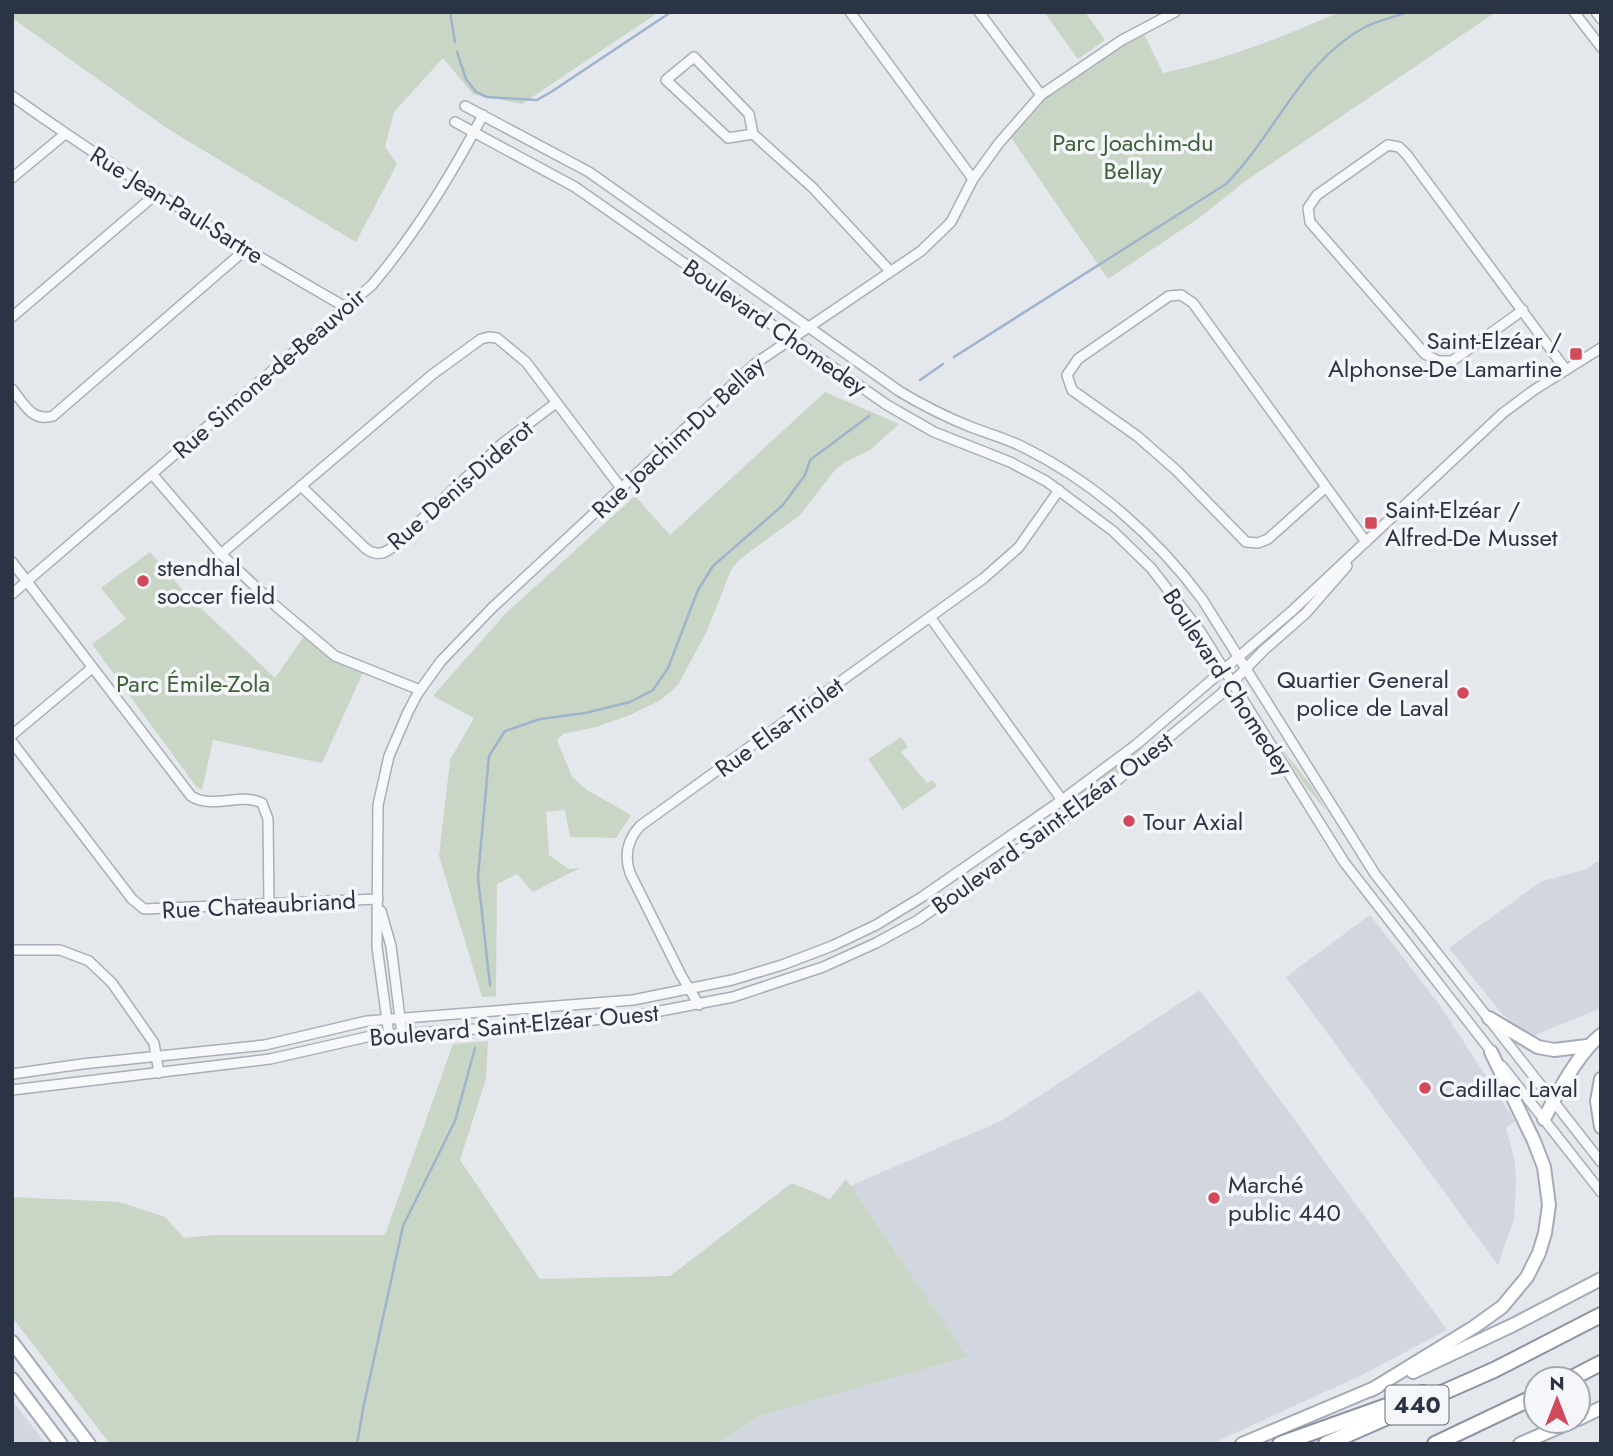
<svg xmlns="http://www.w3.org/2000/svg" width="1613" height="1456" viewBox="0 0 1613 1456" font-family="Jost,sans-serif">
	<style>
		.built { fill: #d2d6de }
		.green { fill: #c9d6c5 }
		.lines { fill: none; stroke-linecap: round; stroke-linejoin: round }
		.stream { stroke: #9fb4cc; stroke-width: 2.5 }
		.minor-casing { stroke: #a9aeb7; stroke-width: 12 }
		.major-casing { stroke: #a3abb8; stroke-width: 16 }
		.highway-casing { stroke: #8b94a3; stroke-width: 18 }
		.minor { stroke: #f7f8fa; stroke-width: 9 }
		.major { stroke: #fff; stroke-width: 12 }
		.highway { stroke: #fff; stroke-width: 14 }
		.poi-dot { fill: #d1495b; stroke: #f4f6f9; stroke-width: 2.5 }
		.labels { text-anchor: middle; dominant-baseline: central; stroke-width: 7; stroke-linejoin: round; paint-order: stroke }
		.shield { fill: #f4f6f9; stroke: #676e7b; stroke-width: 2 }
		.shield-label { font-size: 23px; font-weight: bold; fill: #2b3445 }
		.park-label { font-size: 24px; fill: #3f6138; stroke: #f4f6f9 }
		.street-label { font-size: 24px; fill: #2b3445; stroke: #f4f6f9 }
		.poi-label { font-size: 24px; fill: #2b3445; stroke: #f4f6f9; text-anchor: start }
	</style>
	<rect width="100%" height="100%" fill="#e4e7ec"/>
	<g class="built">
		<polygon points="1596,862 1601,862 1601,1008 1530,1037 1503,1015 1449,948 1540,882 1587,869"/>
		<polygon points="1370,915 1439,1004 1515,1121 1506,1128 1515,1162 1516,1183 1514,1219 1498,1265 1286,977"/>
		<polygon points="1200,990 1447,1330 1362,1375 1211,1444 716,1444 759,1416 967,1357 850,1186 1001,1121"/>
		<polygon points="12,1400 28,1421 46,1444 12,1444"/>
	</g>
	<g class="green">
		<polygon points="12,12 659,12 522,104 473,94 443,58 394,112 385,147 397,164 356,242 168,129 12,18"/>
		<polygon points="1044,12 1085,12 1105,40 1078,59"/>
		<path d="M1340,12H1496L1247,180L1199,218L1108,279L1008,133L1042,95L1142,30L1163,73C1224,60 1283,37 1340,12Z"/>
		<polygon points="825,392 899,424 870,450 845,462 835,470 800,515 740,559 731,570 707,631 678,685 661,700 630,715 596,727 563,734 557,740 572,777 587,790 631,815 616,838 570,837 565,810 546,812 549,855 569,869 580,868 533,892 517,874 497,884 496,996 482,997 439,856 450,760 474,718 433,696 505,614 635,496 670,535"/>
		<polygon points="150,552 189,597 275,678 307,632 335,656 365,668 322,763 213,740 202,790 195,785 92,644 126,619 101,588"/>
		<polygon points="901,737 908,747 901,752 927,783 933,780 937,786 903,810 868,759"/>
		<polygon points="1145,745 1117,774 1036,832 1035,831 1069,802"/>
		<polygon points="1282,749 1310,784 1328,813 1303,783"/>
		<polygon points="488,1041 486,1079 460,1160 540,1279 670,1276 792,1183 830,1199 846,1179 967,1357 759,1416 716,1444 110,1444 12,1317 12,1197 119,1202 165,1217 184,1238 212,1235 385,1235 453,1044"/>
	</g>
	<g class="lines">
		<g class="stream">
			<polyline points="450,12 455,42"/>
			<polyline points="457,52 466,79 476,92 487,97 537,100 551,92 671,12"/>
			<path d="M954,357L1226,184C1276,134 1301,60 1367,26C1380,20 1394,17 1408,12"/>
			<polyline points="920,380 943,364"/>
			<polyline points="490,985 478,877 489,756 505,731 540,719 585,713 630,702 653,690 668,668 698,590 713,566 783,505 805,475 810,460 869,416"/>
			<polyline points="357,1444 363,1409 403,1226 455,1121 475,1048"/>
		</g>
		<defs>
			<g id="minor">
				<polyline points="850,12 973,179"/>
				<polyline points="979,12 1041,95"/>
				<polyline points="1574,12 1601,47"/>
				<polyline points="1596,12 1601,19"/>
				<path d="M12,96C120,173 232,242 347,308"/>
				<path d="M465,106L589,172L899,391C922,405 946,417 971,427C989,434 1008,439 1025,448C1095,483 1156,537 1202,599L1375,874L1601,1162"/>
				<polyline points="455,122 575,187 887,405 934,432 1010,462 1046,481 1113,531 1151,568 1200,631 1344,862 1494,1055"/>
				<polyline points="753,134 728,138 666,80 694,57 749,114 753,134 813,188 890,271"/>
				<polyline points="12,178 65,134"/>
				<polyline points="1523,310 1452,361 1438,361 1425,354 1310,222 1308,208 1317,195 1388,145 1399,147 1407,155 1566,370"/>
				<polyline points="12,317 156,194"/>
				<path d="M12,389C24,404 32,422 53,416L245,250"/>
				<polyline points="152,474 221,554 277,607 335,656 420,690"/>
				<path d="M301,486L364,547C372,554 381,556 390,549L503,443L556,403"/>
				<polyline points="1326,487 1268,539 1258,543 1246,542 1176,470 1137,436 1072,390 1067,375 1078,359 1169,296 1181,295 1193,303 1366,542"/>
				<polyline points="221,554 433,374 481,339 489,337 497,338 526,362 621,488"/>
				<path d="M12,562L191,796C212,810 240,792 262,803L268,819L269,904"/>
				<path d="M12,594L372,285C416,233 451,176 483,115"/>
				<polyline points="930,617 1062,800"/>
				<polyline points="12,735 92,668"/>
				<polyline points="12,742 132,899 144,909 378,899"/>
				<polyline points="381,911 391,946 402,1034"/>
				<polyline points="12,950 60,950 89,961 112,983 154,1043 159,1073"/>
				<path d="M699,1005L681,975L630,873C624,855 627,840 640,826L984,578L1019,547L1059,490"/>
				<polyline points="389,1035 377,947 378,805 389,756 408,712 418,693 441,661 492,608 756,363 921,251 951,222 973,179 999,143 1041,95 1122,40 1175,12"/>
				<polyline points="1502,1066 1601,1192"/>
				<polyline points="12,1074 82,1064 265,1045 367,1021 633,1000 732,980 782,965 832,946 876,925 922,897 1062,800 1137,744 1292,611 1503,413 1534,390 1601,348"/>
				<polyline points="12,1090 270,1059 371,1036 566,1023 640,1015 733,997 823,967 876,943 918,920 1120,778 1221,694 1264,650 1306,613 1347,566"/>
			</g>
			<g id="major">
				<polyline points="1489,1018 1538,1047 1554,1050 1587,1046"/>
				<polyline points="1601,1079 1597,1101 1601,1127"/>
				<path d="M1544,1119C1557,1093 1579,1052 1601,1035"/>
				<polyline points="12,1342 89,1444"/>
				<polyline points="1413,1372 1513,1325 1601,1279"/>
				<polyline points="12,1379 61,1444"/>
				<polyline points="1371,1390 1474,1327 1502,1307 1527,1277 1539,1253 1545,1233 1549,1205 1544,1167 1534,1141 1491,1052"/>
				<polyline points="1578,1419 1601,1408"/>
				<polyline points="1242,1444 1377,1387"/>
				<polyline points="1520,1444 1573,1421"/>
			</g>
			<g id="highway">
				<polyline points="1570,1379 1601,1363"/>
				<polyline points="1280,1444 1423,1393"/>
				<polyline points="1326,1444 1494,1370 1601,1315"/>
				<polyline points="1435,1444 1536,1396"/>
			</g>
		</defs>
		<use href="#minor" class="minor-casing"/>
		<use href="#major" class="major-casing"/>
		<use href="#highway" class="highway-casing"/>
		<use href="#minor" class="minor"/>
		<use href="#major" class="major"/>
		<use href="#highway" class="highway"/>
	</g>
	<g class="poi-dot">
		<rect x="1569" y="347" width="14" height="14" rx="3.5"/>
		<rect x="1364" y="516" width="14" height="14" rx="3.5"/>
		<circle cx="143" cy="581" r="7"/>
		<circle cx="1463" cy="693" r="7"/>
		<circle cx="1129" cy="821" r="7"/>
		<circle cx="1425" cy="1088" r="7"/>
		<circle cx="1214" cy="1198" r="7"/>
	</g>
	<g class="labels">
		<rect class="shield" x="1385.5" y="1385.5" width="63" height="39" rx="5"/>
		<g class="shield-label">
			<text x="1417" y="1405">440</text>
		</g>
		<g class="park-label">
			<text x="1133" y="142">Parc Joachim-du<tspan x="1133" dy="28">Bellay</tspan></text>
			<text x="193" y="683">Parc Émile-Zola</text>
		</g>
		<g class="street-label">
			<text transform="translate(177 205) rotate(32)">Rue Jean-Paul-Sartre</text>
			<text transform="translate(775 327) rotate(35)">Boulevard Chomedey</text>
			<text transform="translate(269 373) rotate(-41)">Rue Simone-de-Beauvoir</text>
			<text transform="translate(678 437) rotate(-43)">Rue Joachim-Du Bellay</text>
			<text transform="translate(460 485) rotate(-41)">Rue Denis-Diderot</text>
			<text transform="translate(1228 682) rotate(57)">Boulevard Chomedey</text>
			<text transform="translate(779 727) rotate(-36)">Rue Elsa-Triolet</text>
			<text transform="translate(1052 823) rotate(-36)">Boulevard Saint-Elzéar Ouest</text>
			<text transform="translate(259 905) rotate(-3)">Rue Chateaubriand</text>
			<text transform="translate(514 1025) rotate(-5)">Boulevard Saint-Elzéar Ouest</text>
		</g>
		<g class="poi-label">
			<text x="1562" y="340" text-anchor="end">Saint-Elzéar /<tspan x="1562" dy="28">Alphonse-De Lamartine</tspan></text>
			<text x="1385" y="509">Saint-Elzéar /<tspan x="1385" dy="28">Alfred-De Musset</tspan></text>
			<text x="157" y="567">stendhal<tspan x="157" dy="28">soccer field</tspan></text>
			<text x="1449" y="679" text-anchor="end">Quartier General<tspan x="1449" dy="28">police de Laval</tspan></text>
			<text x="1143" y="821">Tour Axial</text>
			<text x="1439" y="1088">Cadillac Laval</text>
			<text x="1228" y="1184">Marché<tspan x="1228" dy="28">public 440</tspan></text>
		</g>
	</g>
	<rect width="1613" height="1456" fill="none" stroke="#2b3445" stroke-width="28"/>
	<g transform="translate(1557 1400)"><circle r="33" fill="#f4f6f9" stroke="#a4a8b1" stroke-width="2"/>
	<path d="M0-5L12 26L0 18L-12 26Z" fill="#d1495b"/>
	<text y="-10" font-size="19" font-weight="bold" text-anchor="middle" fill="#2b3445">N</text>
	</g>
</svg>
